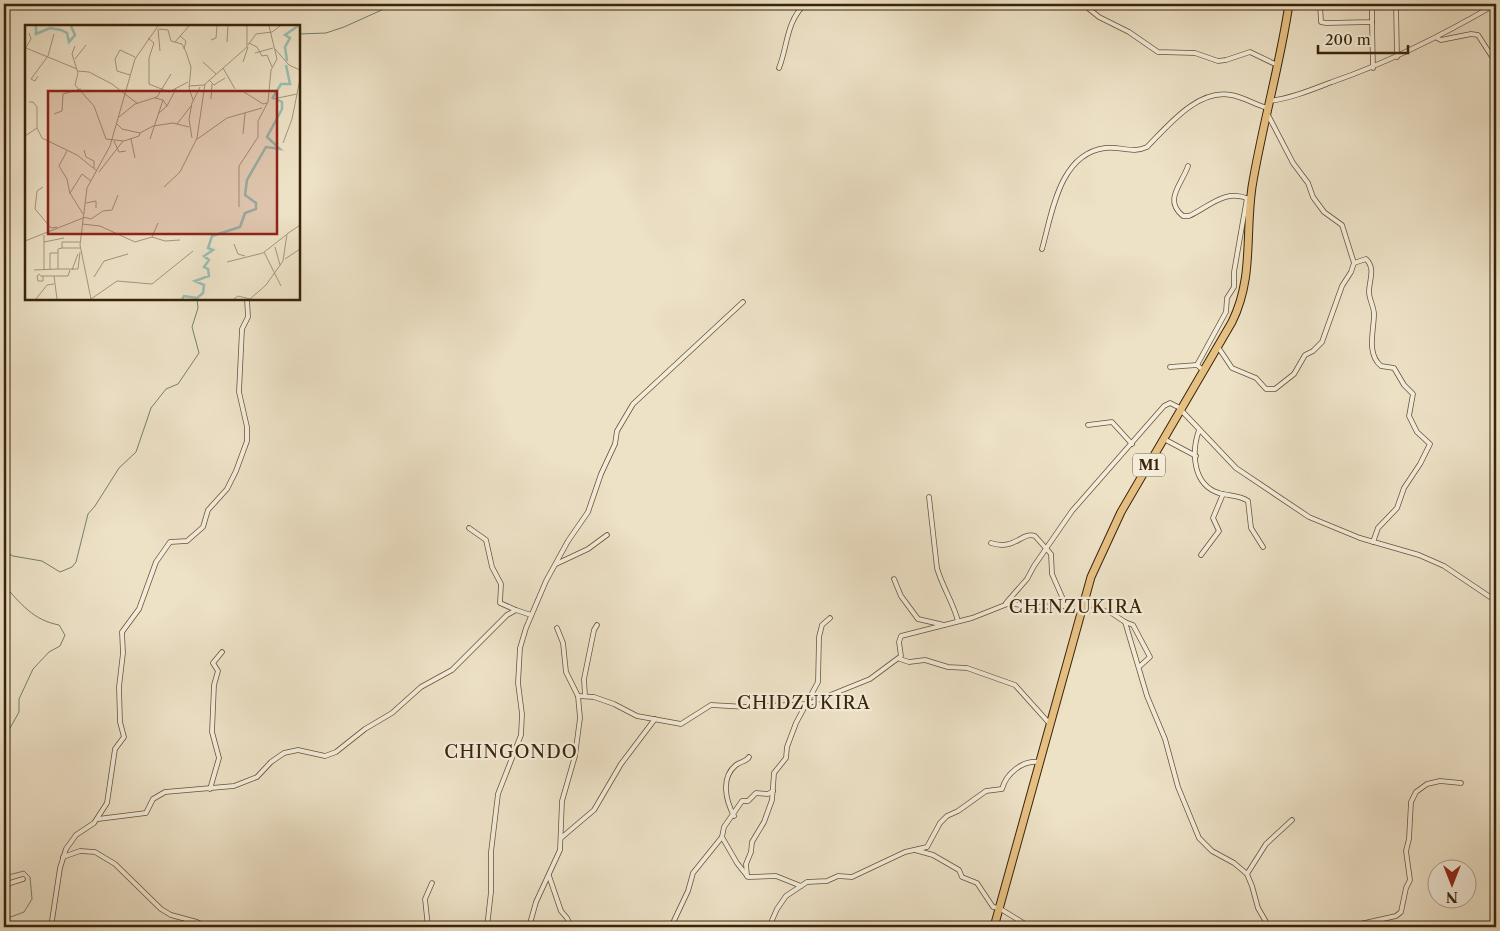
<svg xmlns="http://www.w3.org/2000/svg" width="1500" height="931" viewBox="0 0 1500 931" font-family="'Libre Caslon Text',serif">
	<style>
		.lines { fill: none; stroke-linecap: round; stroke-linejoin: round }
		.stream { stroke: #73806e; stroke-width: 1 }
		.street-casing { stroke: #665338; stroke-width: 5.5 }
		.highway-casing { stroke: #392408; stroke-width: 9 }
		.street { stroke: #f3ecda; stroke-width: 4 }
		.highway { stroke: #e6c083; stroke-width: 7 }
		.labels { text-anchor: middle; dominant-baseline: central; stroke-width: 4.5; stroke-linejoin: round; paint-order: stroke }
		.shield { fill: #f3ecda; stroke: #716047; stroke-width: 1 }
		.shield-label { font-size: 14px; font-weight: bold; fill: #392408 }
		.quarter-label { font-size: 18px; letter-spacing: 1px; fill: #392408; stroke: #f3ecda }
		.inset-river { fill: none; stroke: #99beb2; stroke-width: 2.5 }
		.inset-road { fill: none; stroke: #a5957a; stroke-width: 1 }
		.view { fill: #8f2418; fill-opacity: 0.15; stroke: #8f2418; stroke-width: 2.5 }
		.inset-edge { fill: none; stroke: #392408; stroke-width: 2.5 }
	</style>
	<rect width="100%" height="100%" fill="#ede1c6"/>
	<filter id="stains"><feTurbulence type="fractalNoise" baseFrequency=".004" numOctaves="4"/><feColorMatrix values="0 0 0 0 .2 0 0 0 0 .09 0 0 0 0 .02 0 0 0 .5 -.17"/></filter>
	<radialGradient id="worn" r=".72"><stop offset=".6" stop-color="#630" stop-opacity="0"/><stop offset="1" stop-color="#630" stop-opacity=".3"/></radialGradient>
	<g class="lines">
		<g class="stream">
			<polyline points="299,34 326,33 344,27 395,4"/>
			<polyline points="4,551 13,556 42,561 60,572 72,567 76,562 88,514 95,506 119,468 136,452 151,408 166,389 178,384 199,353 192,327 198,308 197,299"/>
			<path d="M4,585C21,604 33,620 59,625L65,635L60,646L49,652L33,669L19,699V712L4,739"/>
			<polyline points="4,876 24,871 30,877 32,899 24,912 8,918 12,927"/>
		</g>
		<defs>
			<g id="street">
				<polyline points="1083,4 1099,17 1129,32 1158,52 1195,53 1218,61 1226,60 1250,52 1277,65"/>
				<polyline points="1320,4 1321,22 1326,23 1372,22 1372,4"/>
				<polyline points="1396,4 1397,57"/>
				<polyline points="1372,22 1373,68"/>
				<polyline points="1437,38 1441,40 1471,34 1478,35 1496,63"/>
				<path d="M779,68C788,45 786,22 805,4"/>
				<path d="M1270,101C1292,98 1311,90 1332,82C1390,62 1443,35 1496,4"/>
				<path d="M1188,166C1182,184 1163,200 1183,216H1189C1209,207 1225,188 1249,199"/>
				<path d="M1042,249C1052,214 1059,154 1105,148C1121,146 1132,154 1147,147C1168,126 1197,89 1231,95C1244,97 1255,105 1268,108"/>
				<path d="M1354,263L1366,259C1376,269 1369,280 1369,292C1369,299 1374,307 1374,314C1374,331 1366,353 1381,366L1394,368L1404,385L1413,394L1409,416L1417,432L1430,444L1420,464L1404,488L1397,508L1378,528L1373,542"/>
				<polyline points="1218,347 1232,368 1256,378 1266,389 1275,389 1294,374 1305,355 1313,351 1322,342 1342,286 1351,272 1354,263 1342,225 1324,212 1313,197 1308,183 1293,163 1267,113"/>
				<polyline points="1197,365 1226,312 1227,298 1234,287 1234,272 1247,198"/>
				<polyline points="1170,367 1197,365 1204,371"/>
				<polyline points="1181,410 1236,468 1309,517 1360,538 1419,555 1444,566 1496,601"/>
				<polyline points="1088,425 1112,422 1132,444"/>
				<path d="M1199,430C1191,453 1193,485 1219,493C1228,496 1240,495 1248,501L1251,528L1263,547"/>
				<polyline points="1164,439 1196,456"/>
				<path d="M929,497L937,568C942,586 953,602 958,621"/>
				<polyline points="469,528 486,540 492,567 501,584 500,603 516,610"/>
				<path d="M991,543C1015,551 1022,531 1035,536L1051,554L1052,574L1066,606"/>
				<polyline points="1201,555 1219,531 1213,518 1223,494"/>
				<polyline points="556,564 588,549 607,535"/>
				<polyline points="894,579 901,596 918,619 944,625"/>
				<polyline points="1006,603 1027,579 1034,566 1072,511 1164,406 1170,403 1182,409"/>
				<polyline points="1125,622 1133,625 1150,657 1140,666"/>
				<polyline points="900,659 909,662 925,660 948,667 967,668 1015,685 1050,724"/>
				<polyline points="578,696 594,697 614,704 637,716 681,724 711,705 747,707 808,704 870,679 901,656 899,642 901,636 972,618 1010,603 1030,607 1066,606 1080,611 1097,610 1110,612 1125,622 1147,696 1165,739 1178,787 1199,838 1212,851 1234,863 1247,874 1252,886 1258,908 1269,927"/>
				<polyline points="585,696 584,679 594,630 597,625"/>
				<polyline points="210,789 219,758 212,732 214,685 218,671 213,663 222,652"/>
				<polyline points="773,791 768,794 756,793 748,801 742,801 724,827 722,837 737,863 748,877 776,876 801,886"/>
				<path d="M734,816C726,801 720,778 736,765C741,761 746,762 749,757"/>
				<polyline points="98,819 146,813 153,799 165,792 234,786 257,777 271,762 284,753 298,750 325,756 336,752 365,729 392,713 421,687 452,670 507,615 516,610 531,615"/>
				<polyline points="561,838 594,810 621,764 655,719"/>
				<polyline points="915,850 933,855 959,870 962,877 977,883 993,907 999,908 1030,927"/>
				<polyline points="63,857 80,851 95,852 115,864 161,909 171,915 197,922 207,927"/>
				<polyline points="1247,874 1266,844 1292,820"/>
				<polyline points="549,876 561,911 567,918 571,927"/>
				<polyline points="747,876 746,864 751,852 752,842 764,822 772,800 774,773 786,758 787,747 796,723 818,682 819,637 822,625 830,618"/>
				<polyline points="4,890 10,883 23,879"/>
				<polyline points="51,927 60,868 66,849 76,835 94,823 107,803 115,749 124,737 120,722 119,687 123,653 122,632 139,609 156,562 170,542 187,541 203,527 208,510 227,489 236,471 247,441 247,427 239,392 242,329 248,317 247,299"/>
				<polyline points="428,927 425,899 432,883"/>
				<polyline points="487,927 491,892 491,852 498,794 521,735 522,714 518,683 520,648 526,628 546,581 568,541 588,512 601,474 615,444 617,431 633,404 743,302"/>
				<polyline points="529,927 536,902 560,850 562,801 575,756 580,718 578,696 566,672 563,643 557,628"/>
				<polyline points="671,927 688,891 693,873 722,837"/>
				<path d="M769,927L777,909L786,896L807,882L827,881L838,876L852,877L905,852L927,847L940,823L947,816L958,811L986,791L1002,789C1006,774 1022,760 1039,762"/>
				<polyline points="1347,927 1396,916 1401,912 1406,888 1410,880 1406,851 1409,839 1411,802 1416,792 1427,784 1440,781 1461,783"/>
			</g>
			<path id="highway" d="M994,927L1091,577L1121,512L1232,322C1254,277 1245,235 1252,187C1262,126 1280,65 1289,4"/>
		</defs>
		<use href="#street" class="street-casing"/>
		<use href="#highway" class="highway-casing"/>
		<use href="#street" class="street"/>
		<use href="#highway" class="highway"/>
	</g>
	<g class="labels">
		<rect class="shield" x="1133" y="453.5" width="32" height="23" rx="4"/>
		<g class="shield-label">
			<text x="1149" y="465">M1</text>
		</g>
		<g class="quarter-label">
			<text x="1076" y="607">CHINZUKIRA</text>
			<text x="804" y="703">CHIDZUKIRA</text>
			<text x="511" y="752">CHINGONDO</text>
		</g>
	</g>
	<g transform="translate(25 25)">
		<rect width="275" height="275" fill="#ede1c6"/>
		<path class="inset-river" d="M11,1V9L25,3L36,5L42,8L44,17L50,10L46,1M262,36L260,22L265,13L260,10L273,1M247,74L256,59H265L261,40M157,274L159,271L172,273L178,268L179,260L170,256L184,251L183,244L179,242L184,235L179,231L188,225L183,223L187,211L215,202L220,188L231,184V178L220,170L222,155L241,122L255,124L242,112L257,84V77L253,75"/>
		<path class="inset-road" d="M133,4L135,26M134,4L143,5L146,16L157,19L161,27L166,42L164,63L168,75M155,11L161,16L159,24M123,13L129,18L124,33V59L144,67L163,57M186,15L191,13L192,1M150,17L164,1M202,17L203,1M224,18L232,22L237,31L242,30L247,42M223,20L231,9L247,7L255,1M50,21L47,29L53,48L50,60L69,81L81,114L99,116L114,111L115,108L128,101L148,98L164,102M1,23L52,44M0,24L6,14L4,8M250,24L264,40L275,45M230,28L248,23M23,31L29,9M50,34L61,20M178,37L191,49M218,37L223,22M198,43L210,64M53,46L64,47L87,59L113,79M105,50L92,46L90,34L95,25L110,32M13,51L10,56L6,54L23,31M184,55L189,60L200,53M164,61L179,60L222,22V1M219,67L238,79L242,78M130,73L138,75L142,81L134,88M186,74L187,59M248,74L272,69M4,77H8L12,82V103M142,81L151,64M29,89L37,86L38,69L56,64M94,92L110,79L132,72L146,49M92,99L97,104L115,108M152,99L166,81M218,109L220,88M0,111L12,103L17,113L52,130L72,146M167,113L164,94L167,78L175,62M106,114L110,133M125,114L138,75M171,115L202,93L237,83M89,116L94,127L101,126M258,118L267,94L275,54M59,125L61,132L69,136V143M42,126L34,141L42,154L45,169M74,147L98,116M18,162L12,166L10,184L26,203L32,202M139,162L155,147L172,113L180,59M61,178L71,176V183M214,182V141L233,112V96L243,77L246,45L252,34L244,1M58,189L45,168L57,149L66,156M58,192L66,194L78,186L87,185L93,170M57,199L75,201L110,217L127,212L133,198M19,210V244M127,212L140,216L155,215M0,216L58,193M19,217L39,213M55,217H37V223H55M209,219L213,229L220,231M250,222L255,240M239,227L256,261M260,234L275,224M202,237L238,228L261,210M25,244V228H33M33,244H53L55,227M9,245L33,244V224L37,223M47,245L53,229M15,249L12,251L13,256H18V251M15,251H43L45,245M29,251L32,274M69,252L79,236L103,229M11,274L22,260L29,259M66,274L92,256L127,259L168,226M66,274L55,220L62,163L85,121L110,34L133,1M209,274L213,271L225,274L241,260L258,236L262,209L275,200"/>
		<path class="view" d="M23,66H252V209H23Z"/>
		<rect width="275" height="275" class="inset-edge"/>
	</g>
	<rect width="1500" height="931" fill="none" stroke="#ede1c6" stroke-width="20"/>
	<rect x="5" y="5" width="1490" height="921" fill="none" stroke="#392408" stroke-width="2.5"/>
	<rect x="10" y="10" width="1480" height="911" fill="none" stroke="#392408"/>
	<g transform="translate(1452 884) rotate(180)"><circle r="24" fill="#f3ecda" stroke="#a99c86"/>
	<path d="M0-4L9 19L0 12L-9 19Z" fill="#8f2418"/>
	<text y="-8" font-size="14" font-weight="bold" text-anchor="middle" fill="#392408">N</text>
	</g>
	<path d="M1318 45v8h90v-8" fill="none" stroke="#392408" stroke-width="2.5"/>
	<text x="1325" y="45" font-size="15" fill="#392408" stroke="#f3ecda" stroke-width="4" paint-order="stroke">200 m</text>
	<rect width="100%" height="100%" filter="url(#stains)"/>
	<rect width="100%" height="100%" fill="url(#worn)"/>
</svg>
